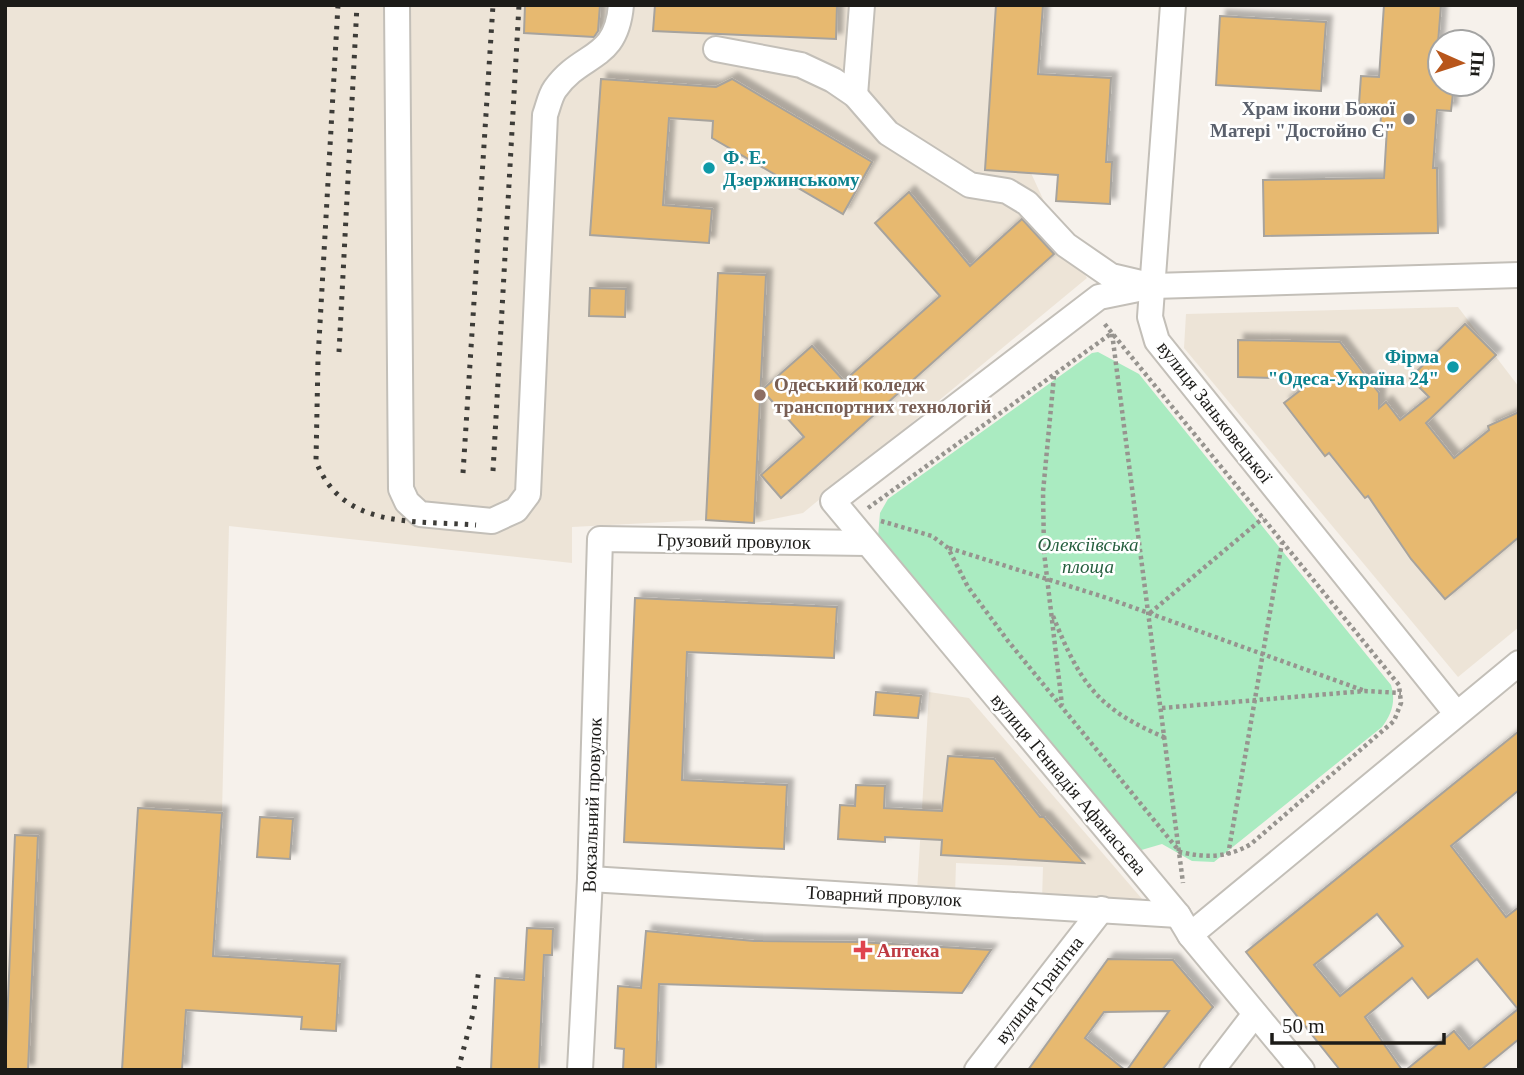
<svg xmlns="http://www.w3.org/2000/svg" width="1524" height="1075" viewBox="0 0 1524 1075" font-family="'Times New Roman',serif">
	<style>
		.built { fill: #ede4d7 }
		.green { fill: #aaebc1 }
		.building { fill: #e7b96f; stroke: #a7a39d; stroke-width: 2; fill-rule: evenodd; filter: url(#shadow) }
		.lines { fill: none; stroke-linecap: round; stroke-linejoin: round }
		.minor-casing { stroke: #c3bfb8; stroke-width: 28 }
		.path { stroke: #97948f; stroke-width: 4.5; stroke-dasharray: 3.5 3.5; stroke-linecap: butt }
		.minor { stroke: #fff; stroke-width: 24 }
		.rail { stroke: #3d3c38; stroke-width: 5; stroke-dasharray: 3.5 7; stroke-linecap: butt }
		.worship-dot { fill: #6b7280; stroke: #fff; stroke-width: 2.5 }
		.culture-dot { fill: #0f9aa8; stroke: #fff; stroke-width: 2.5 }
		.education-dot { fill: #8d6e63; stroke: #fff; stroke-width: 2.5 }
		.health-dot { fill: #e0444e; stroke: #fff; stroke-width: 2.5 }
		.labels { text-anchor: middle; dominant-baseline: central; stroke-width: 5; stroke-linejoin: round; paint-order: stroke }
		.worship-label { font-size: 19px; font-weight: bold; fill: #5b616d; stroke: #fff; text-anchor: end }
		.culture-label { font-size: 19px; font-weight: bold; fill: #0d838f; stroke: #fff; text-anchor: start }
		.education-label { font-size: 19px; font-weight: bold; fill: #785e54; stroke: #fff; text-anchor: start }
		.street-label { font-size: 19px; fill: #1c1b18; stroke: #fff }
		.park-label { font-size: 19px; font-style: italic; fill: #255f3e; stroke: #fff }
		.health-label { font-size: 19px; font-weight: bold; fill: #be3a42; stroke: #fff; text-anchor: start }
	</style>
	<defs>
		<filter id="shadow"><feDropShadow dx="6" dy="-6" stdDeviation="2" flood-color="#0004"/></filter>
	</defs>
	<rect width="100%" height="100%" fill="#f6f1eb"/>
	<g class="built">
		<polygon points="5,5 996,5 985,170 1031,173 1055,225 1087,278 803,513 754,523 706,520 572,527 572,563 229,526 222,813 138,808 122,1070 5,1070"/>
		<polygon points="1458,307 1519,387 1519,627 1458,677 1184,348 1186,314"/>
		<polygon points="929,692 969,698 1149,907 1042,900 1043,867 956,863 955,895 917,892"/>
	</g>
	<path class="green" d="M1098,352L1139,374L1391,685C1396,701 1392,714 1382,727L1214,862L1192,861L1162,844L1138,851L878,537L880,513L888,499L1092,353Z"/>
	<g class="building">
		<polygon points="525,5 600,5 598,31 594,37 524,33"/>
		<polygon points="655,5 837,5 836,39 653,31"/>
		<polygon points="996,5 1043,5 1038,74 1111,78 1106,162 1112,162 1110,204 1056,201 1058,175 985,170"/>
		<polygon points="1384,5 1441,5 1435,81 1454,84 1451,111 1437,110 1433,168 1437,168 1438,233 1264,236 1263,180 1384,178 1387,128 1380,128 1382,105 1359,104 1361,76 1379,77"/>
		<polygon points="1220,16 1326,22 1321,91 1216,85"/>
		<polygon points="601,79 716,87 732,79 872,162 843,214 712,138 713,121 669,118 663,205 712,209 709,243 590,235"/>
		<polygon points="909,192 970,266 1022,219 1054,254 781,498 761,475 804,437 762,390 812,346 844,381 940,296 875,223"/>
		<polygon points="718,273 766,275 754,523 706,520"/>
		<polygon points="590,288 626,289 625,317 589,316"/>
		<polygon points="1465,324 1496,355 1426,423 1454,458 1489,430 1488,426 1519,412 1519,537 1445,599 1411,559 1368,496 1365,498 1329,453 1325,456 1284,403 1315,379 1238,377 1238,340 1340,342 1379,393 1379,408 1386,402 1400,420 1429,397 1410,378"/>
		<polygon points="635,598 837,607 834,658 687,652 682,780 787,785 784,849 624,842"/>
		<polygon points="876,692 921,696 918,718 874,715"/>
		<path d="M1519,731V790L1451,846L1506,917L1519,907V1039L1481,1070H1406L1454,1031L1469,1049L1518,1009L1477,959L1428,998L1412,978L1365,1017L1402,1070H1340L1246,952ZM1377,914L1403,946L1340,996L1314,965Z"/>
		<polygon points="948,756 994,759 1040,817 1044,817 1084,863 941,855 942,840 885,837 885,842 838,839 840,805 855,806 856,785 885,786 884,808 942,811"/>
		<polygon points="138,808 222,813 213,956 340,964 336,1031 301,1029 302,1017 186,1010 182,1070 122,1070"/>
		<polygon points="260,817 293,819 290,859 257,857"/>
		<polygon points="15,835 38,836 28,1070 5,1070"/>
		<polygon points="527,928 553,929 552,955 544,955 539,1070 491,1070 495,978 524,980"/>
		<polygon points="646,931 754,941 859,942 991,950 962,993 659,984 656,1070 623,1070 624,1049 615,1048 618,986 641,988"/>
		<polygon points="1108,959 1173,960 1213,1007 1162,1070 1127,1070 1169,1011 1104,1012 1085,1038 1125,1070 1028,1070"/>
	</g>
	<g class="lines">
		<defs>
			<g id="minor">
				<path d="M397,5L401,489L407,502L420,514L492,521L516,510L528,494L545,115C548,107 550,96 555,89C582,51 616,62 621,5"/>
				<polyline points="1173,5 1150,317 1157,341 1456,713"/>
				<polyline points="716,49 801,65 833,80 855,95 888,133 970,185 1007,191 1027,203 1066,245 1111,276 1145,284"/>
				<polyline points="855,95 862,5"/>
				<polyline points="590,879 1178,915"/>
				<polyline points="1190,935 1519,663"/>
				<polyline points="580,1070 590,879 600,539 867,543"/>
				<polyline points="977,1070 1102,909"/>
				<polyline points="1212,1070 1255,1014"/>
				<polyline points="1302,1070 1190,935 1178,915 833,501 1099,297 1153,286 1519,275"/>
			</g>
		</defs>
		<use href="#minor" class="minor-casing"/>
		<g class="path">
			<polyline points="1054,376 1043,492 1044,552 1062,705"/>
			<polyline points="868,508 1112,333 1183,883"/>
			<path d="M881,521L932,536L948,548L968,587L1008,641L1180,852C1207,858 1227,858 1251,844L1394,721L1401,703L1399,685L1103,322"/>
			<polyline points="949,548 1107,598 1365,691"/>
			<polyline points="1150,613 1263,518"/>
			<path d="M1053,616C1080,683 1097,709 1166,738"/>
			<polyline points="1162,708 1365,691 1401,693"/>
			<polyline points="1228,855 1282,543"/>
		</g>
		<use href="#minor" class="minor"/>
		<g class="rail">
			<path d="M338,5L318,359L316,461C342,530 415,520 476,525"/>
			<polyline points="339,352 357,5"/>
			<polyline points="493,471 519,5"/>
			<polyline points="463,473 493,5"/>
			<polyline points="458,1070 474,1010 479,968"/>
		</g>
	</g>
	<circle class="worship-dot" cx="1409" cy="119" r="7"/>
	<g class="culture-dot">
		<circle cx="709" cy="168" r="7"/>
		<circle cx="1453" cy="367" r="7"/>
	</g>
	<circle class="education-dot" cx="760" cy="395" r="7"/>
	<path class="health-dot" d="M859.5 939.5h7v7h7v7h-7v7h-7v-7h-7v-7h7z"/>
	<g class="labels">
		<g class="worship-label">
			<text x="1395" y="108">Храм ікони Божої<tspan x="1395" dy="22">Матері "Достойно Є"</tspan></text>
		</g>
		<g class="culture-label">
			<text x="723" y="157">Ф. Е.<tspan x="723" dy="22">Дзержинському</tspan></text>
			<text x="1439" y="356" text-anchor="end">Фірма<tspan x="1439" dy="22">"Одеса-Україна 24"</tspan></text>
		</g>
		<g class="education-label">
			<text x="774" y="384">Одеський коледж<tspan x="774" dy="22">транспортних технологій</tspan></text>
		</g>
		<g class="street-label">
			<text transform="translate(1215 412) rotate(52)">вулиця Заньковецької</text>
			<text transform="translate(734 541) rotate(1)">Грузовий провулок</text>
			<text transform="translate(1069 784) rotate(50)">вулиця Геннадія Афанасьєва</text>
			<text transform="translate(592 805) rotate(-88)">Вокзальний провулок</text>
			<text transform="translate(884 896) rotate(3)">Товарний провулок</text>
			<text transform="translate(1039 990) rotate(-52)">вулиця Гранітна</text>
		</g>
		<g class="park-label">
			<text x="1088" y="544">Олексіївська<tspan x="1088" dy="22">площа</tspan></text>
		</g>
		<g class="health-label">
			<text x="877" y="950">Аптека</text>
		</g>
	</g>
	<rect width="1524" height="1075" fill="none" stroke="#1c1b18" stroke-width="14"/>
	<g transform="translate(1461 63) rotate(93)"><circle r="33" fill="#ffffff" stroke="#a4a4a3" stroke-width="2"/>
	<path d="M0-5L12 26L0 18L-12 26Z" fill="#b8561b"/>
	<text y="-10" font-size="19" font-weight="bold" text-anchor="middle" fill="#1c1b18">Пн</text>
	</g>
	<path d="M1272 1033v10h172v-10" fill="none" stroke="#1c1b18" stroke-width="3.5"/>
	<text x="1282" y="1033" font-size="21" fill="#1c1b18" stroke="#ffffff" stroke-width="5" paint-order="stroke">50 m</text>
</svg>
